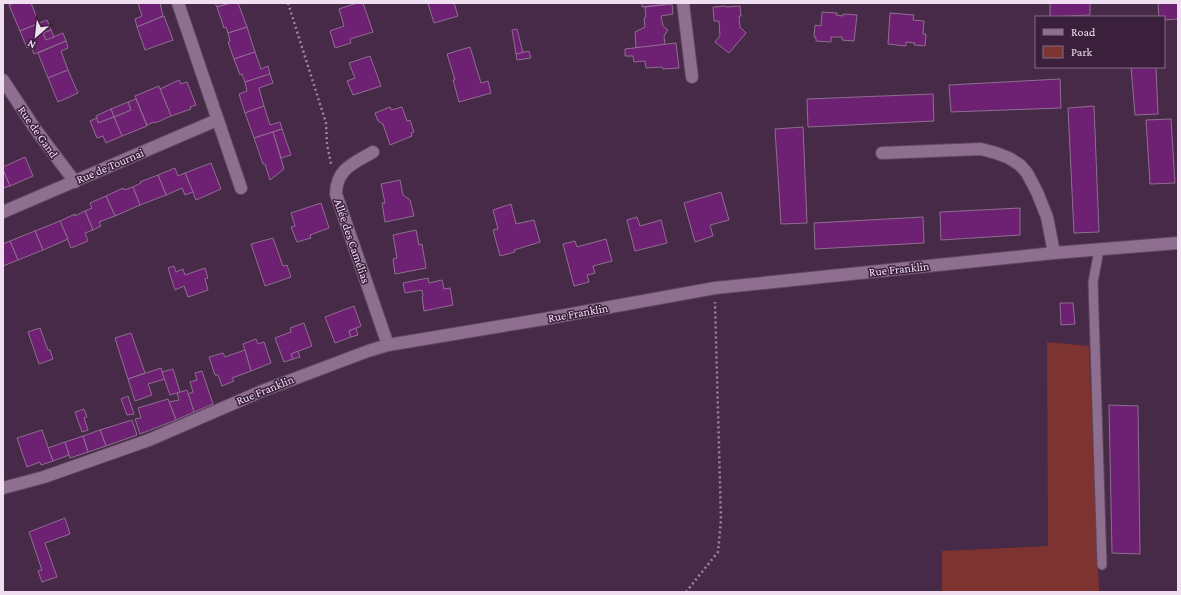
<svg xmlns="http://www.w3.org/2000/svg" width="1181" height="595" viewBox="0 0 1181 595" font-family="'Crimson Pro',serif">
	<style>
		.green { fill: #7d332f }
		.building { fill: #6e2073; stroke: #8e6f8f }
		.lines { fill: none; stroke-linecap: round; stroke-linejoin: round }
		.lane-casing { stroke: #5e4660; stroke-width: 11 }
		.street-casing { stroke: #5e4660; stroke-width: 14 }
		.path { stroke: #9e879f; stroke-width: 2.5; stroke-dasharray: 2 3; stroke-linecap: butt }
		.lane { stroke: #8e6f8f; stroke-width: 9 }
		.street { stroke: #8e6f8f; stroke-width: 12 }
		.labels { text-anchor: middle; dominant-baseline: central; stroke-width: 3; stroke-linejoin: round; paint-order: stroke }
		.street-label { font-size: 12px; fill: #f0def1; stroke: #3b203c }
	</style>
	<rect width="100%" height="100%" fill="#462a47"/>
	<polygon class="green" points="1047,342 1089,346 1099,592 942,592 942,551 1048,546"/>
	<g class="building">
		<polygon points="14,3 31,3 39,23 20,31 9,5"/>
		<polygon points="138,3 160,3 163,16 137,27 135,19 142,16"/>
		<polygon points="215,3 231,3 217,7"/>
		<polygon points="231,3 238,3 247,27 228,33 226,27 224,28 217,7"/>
		<polygon points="357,3 363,3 373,32 350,39 351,43 335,48 330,31 344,26 339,9"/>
		<polygon points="428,3 454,3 458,16 434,23"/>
		<polygon points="642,3 667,3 667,4 642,7"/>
		<polygon points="1050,3 1090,3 1090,15 1050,17"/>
		<polygon points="1158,3 1178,3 1178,19 1164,20 1164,17 1159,17"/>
		<polygon points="672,4 673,14 661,16 663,26 668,30 664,36 665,45 636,48 635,32 645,27 644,18 646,17 645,7"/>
		<polygon points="726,6 726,7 740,6 741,16 739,16 740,27 746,33 729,53 715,42 720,36 719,21 714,21 713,7"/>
		<polygon points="822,12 837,13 836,15 843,16 843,14 857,15 854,41 842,40 842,37 831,37 831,42 816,41 816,37 814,37 815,25 821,26"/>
		<polygon points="890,13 914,15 913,20 924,21 923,34 926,34 925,46 914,45 915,43 906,42 906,46 888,44"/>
		<polygon points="164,16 173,40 145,50 137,27"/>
		<polygon points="47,20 51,30 43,33 46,40 63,33 66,41 34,54 31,46 27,48 20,31"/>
		<polygon points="247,27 255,52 234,59 228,42 230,41 228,33"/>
		<polygon points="517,29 523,53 516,54 512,30"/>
		<polygon points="51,30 54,37 46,40 43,33"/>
		<polygon points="66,41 68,48 61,51 68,70 48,78 38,53"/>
		<polygon points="676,43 679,68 663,69 662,67 646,68 645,61 634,62 633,56 625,56 625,49"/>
		<polygon points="470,47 481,83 488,81 491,93 459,102 453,80 455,80 447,54"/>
		<polygon points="529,51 531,58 517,60 516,54"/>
		<polygon points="255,52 261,69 268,66 270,74 245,82 242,74 240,75 234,59"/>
		<polygon points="370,56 381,86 353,95 347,81 355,78 349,63"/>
		<polygon points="1131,67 1156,67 1158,114 1135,115"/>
		<polygon points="68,70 78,93 58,102 48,78"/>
		<polygon points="270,74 273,83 259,88 264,106 245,113 239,94 247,91 245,82"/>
		<polygon points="1060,79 1061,108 951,112 949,85"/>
		<polygon points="179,80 181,84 187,82 196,105 190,107 191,109 171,116 160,89"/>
		<polygon points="159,86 171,116 155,123 154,122 147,125 135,96"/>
		<polygon points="933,94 934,121 808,127 807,99"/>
		<polygon points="136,99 147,126 122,136 114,117 131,110 128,102"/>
		<polygon points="128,102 131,110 114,117 111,109"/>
		<polygon points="264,106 270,125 280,122 282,129 254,138 245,113"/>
		<polygon points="1094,106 1099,232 1074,233 1068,108"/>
		<polygon points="390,107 391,110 402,107 407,121 410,120 414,132 411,133 412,136 390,145 383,124 378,121 375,113"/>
		<polygon points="111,109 114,117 98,123 96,116"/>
		<polygon points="114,117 122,136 106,143 103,136 97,138 90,121 97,118 98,123"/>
		<polygon points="1171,119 1175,183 1150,184 1146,120"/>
		<polygon points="803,127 807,223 781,224 775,129"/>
		<polygon points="282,129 291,155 281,158 273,132"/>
		<polygon points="273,132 284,169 270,180 265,164 263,164 254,138"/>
		<polygon points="25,157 33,176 10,186 3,170 3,167"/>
		<polygon points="211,163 221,189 196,200 185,173"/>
		<polygon points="175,168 178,176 185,173 193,192 185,195 182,188 166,195 158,175"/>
		<polygon points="3,170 10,186 3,188"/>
		<polygon points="158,175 166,195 140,205 133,187 141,183 140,182"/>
		<polygon points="400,180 403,195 410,200 414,216 385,222 382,203 385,203 381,184"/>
		<polygon points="133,187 140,205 115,216 106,196 123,188 124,190"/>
		<polygon points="721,192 729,220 710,225 713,236 695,242 684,203"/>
		<polygon points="106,196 115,216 99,222 101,226 93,230 85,211 92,208 90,203"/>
		<polygon points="321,203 329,228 310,235 311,238 297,242 291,227 295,226 291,213"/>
		<polygon points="511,204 516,224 534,220 540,242 514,250 515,252 500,256 493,230 498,229 493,210"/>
		<polygon points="1020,208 1020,235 941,240 940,212"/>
		<polygon points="85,211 93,230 85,233 88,241 71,248 60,221 75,214 75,216"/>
		<polygon points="637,217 640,226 661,220 667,243 635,251 627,220"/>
		<polygon points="923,217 924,243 815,249 814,223"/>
		<polygon points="60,221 68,239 43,250 35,231"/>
		<polygon points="416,230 419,245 422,244 426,268 395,274 393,259 397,258 393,235"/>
		<polygon points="35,231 43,250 18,260 10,241"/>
		<polygon points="273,238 283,266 287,265 291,277 265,286 251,244"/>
		<polygon points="606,239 612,261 593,266 595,273 587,275 589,282 574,286 563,244 575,241 577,247"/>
		<polygon points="10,241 18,260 3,266 3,244"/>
		<polygon points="174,266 176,272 183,269 185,275 205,268 208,278 205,279 208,290 188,297 184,286 175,290 168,268"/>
		<polygon points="428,278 429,283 442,280 444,289 450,288 453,305 424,311 422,297 423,296 422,290 405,293 403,283"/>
		<polygon points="1060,303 1073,303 1075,324 1061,325"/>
		<polygon points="354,306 361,326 349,331 351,337 335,343 325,317"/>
		<polygon points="304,323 312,346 291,354 293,359 284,362 275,338 291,332 290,328"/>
		<polygon points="40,328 48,350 50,350 53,359 39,364 28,332"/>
		<polygon points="356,328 358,335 351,337 349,331"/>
		<polygon points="131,333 145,373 128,379 115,338"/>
		<polygon points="256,339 258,344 264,342 271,363 251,371 243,344"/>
		<polygon points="245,350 251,371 232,378 234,381 222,386 218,375 215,375 209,357 223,353 225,357"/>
		<polygon points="298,351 300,357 293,359 291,354"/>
		<polygon points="161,368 165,379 148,384 152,395 135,401 128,379"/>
		<polygon points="173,369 180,392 170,395 162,372"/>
		<polygon points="202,371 213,404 194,412 188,394 193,392 190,382 197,380 195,373"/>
		<polygon points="187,390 194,412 176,420 169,402 179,400 177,393"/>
		<polygon points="128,396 134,414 127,415 121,399"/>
		<polygon points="168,399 176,420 140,434 135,419 141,418 138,408"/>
		<polygon points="1109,405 1138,406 1140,554 1112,553"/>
		<polygon points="84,409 87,417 84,418 88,430 82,432 75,412"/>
		<polygon points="132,420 137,435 106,446 100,430"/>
		<polygon points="42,430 53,461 41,465 40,462 27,467 17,438"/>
		<polygon points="100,430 106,446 88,452 83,436"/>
		<polygon points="83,436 88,452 70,458 65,442"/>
		<polygon points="65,442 69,455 53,461 48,448"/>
		<polygon points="65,518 70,534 45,543 57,577 42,582 38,571 42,570 29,532"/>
	</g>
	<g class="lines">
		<defs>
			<polyline id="lane" points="1099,250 1093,282 1102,565"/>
			<g id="street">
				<polyline points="178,3 241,188"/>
				<polyline points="683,3 692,77"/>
				<polyline points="3,80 36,130 75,182"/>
				<path d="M373,152C354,163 336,169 336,194L388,345"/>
				<polyline points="882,153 981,149 996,153 1009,158 1020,165 1027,173 1037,192 1047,217 1054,253"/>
				<polyline points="3,212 217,120"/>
				<polyline points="3,488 44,477 149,440 262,391 368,351 388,345 544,319 715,288 1054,253 1178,243"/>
			</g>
		</defs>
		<use href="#lane" class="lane-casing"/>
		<use href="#street" class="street-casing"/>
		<g class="path">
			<polyline points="288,3 326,123 327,144 331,164"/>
			<polyline points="686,592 718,552 721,520 715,302"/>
		</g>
		<use href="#lane" class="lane"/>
		<use href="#street" class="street"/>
	</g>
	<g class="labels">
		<g class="street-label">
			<text transform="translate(38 132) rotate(55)">Rue de Gand</text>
			<text transform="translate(110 166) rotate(-23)">Rue de Tournai</text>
			<text transform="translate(352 241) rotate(71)">Allée des Camélias</text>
			<text transform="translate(899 269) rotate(-6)">Rue Franklin</text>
			<text transform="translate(578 313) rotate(-10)">Rue Franklin</text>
			<text transform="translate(265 390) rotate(-22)">Rue Franklin</text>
		</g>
	</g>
	<rect width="1181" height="595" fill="none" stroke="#f0def1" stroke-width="8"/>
	<rect x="1035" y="16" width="130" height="52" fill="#3b203c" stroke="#836c84"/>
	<rect x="1043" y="29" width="20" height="6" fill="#8e6f8f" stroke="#836c84"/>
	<text x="1071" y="36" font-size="12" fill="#f0def1">Road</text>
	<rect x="1043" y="46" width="20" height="12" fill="#7d332f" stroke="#836c84"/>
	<text x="1071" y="56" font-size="12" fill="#f0def1">Park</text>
	<g transform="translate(36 36) rotate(208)" stroke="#3b203c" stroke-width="3" paint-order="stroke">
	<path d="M0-3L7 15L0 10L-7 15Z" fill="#f0def1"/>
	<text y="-6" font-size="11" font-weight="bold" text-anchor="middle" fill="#f0def1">N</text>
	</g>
</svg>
